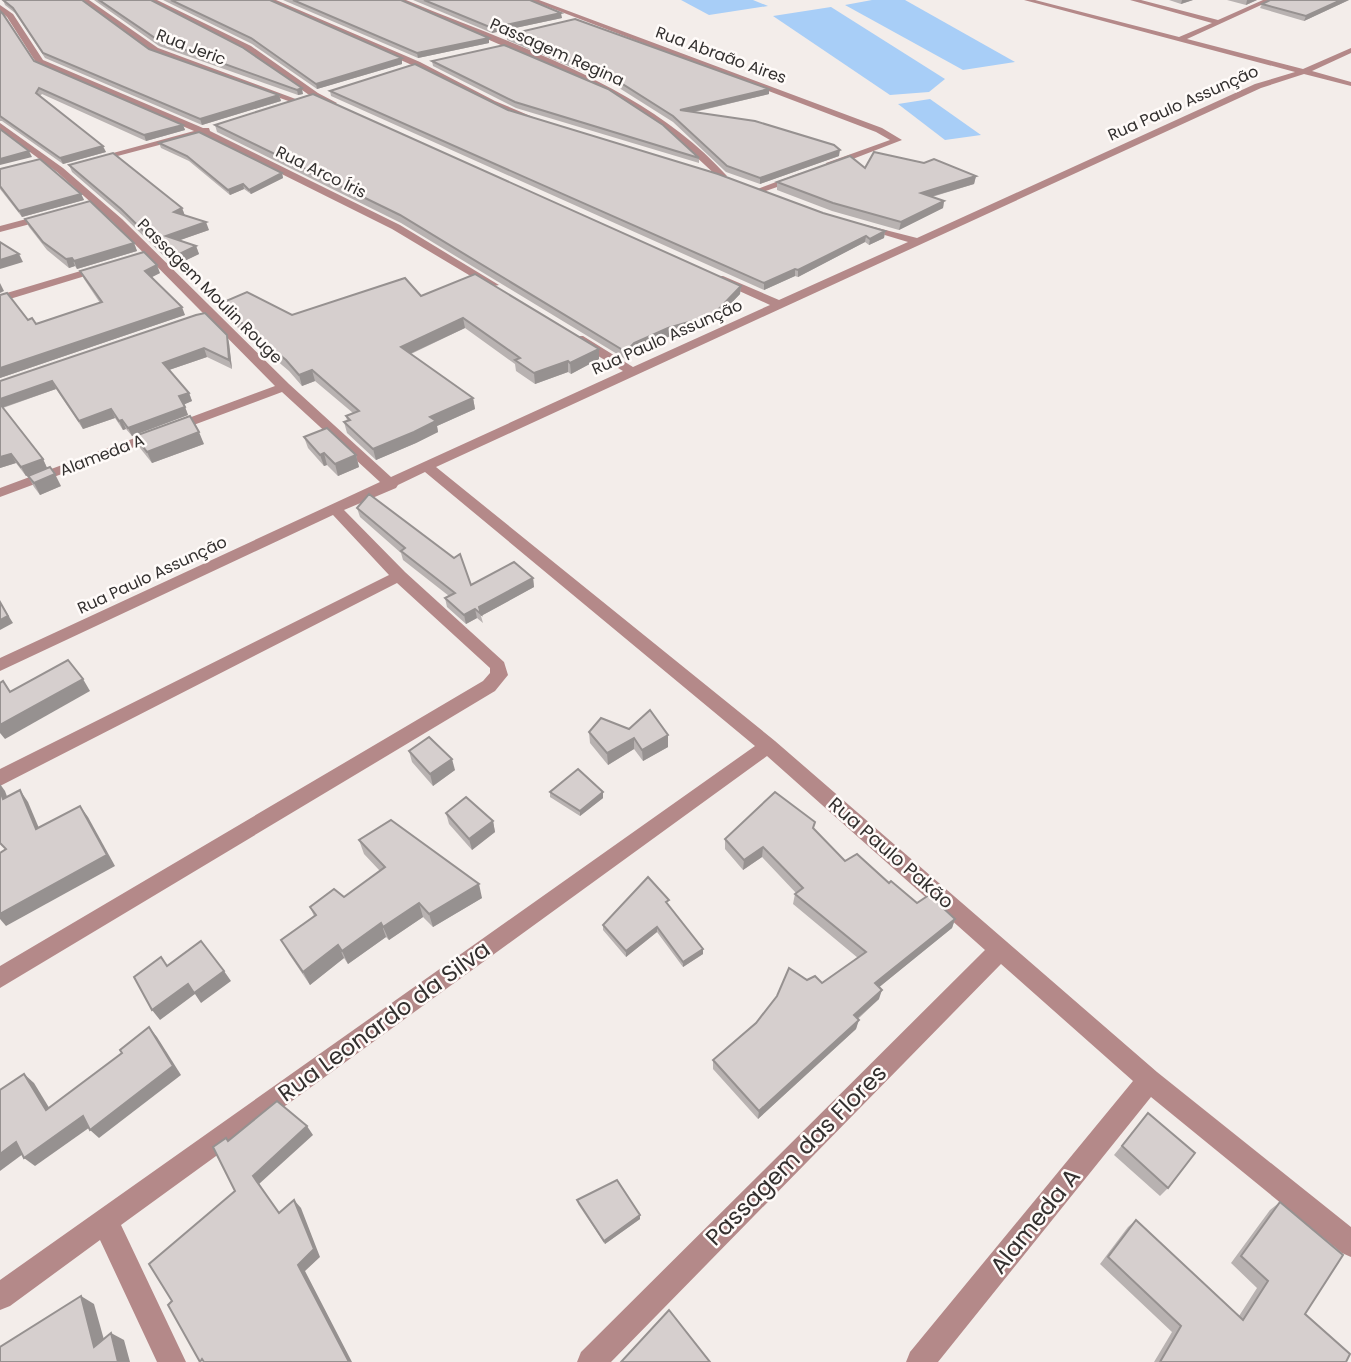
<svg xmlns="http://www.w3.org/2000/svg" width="1351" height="1362" viewBox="0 0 1351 1362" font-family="Poppins,sans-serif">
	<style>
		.water { fill: #a8cef7 }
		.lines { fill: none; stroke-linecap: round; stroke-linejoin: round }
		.minor { fill: #b48989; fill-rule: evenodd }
		.wall { fill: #b8b2b1 }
		.shaded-wall { fill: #969190 }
		.building { fill: #d6cfce; stroke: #969190; stroke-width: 2 }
		.labels { text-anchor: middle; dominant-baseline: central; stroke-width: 5; stroke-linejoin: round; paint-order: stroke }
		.far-street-label { font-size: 16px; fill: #33302f; stroke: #fffbf9 }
		.street-label { font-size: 19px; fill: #33302f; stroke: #fffbf9 }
		.near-street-label { font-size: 23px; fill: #33302f; stroke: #fffbf9 }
	</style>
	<rect width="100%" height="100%" fill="#f3edea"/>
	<g class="water">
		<polygon points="681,0 753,0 768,6 709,15"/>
		<polygon points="872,0 905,0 1015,62 963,70 845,5"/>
		<polygon points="831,7 945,79 929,92 890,95 773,16"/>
		<polygon points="930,99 981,135 945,140 898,104"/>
	</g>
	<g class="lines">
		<g class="minor">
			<polygon points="82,0 89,0 158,48 301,101 294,103 152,52"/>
			<polygon points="149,0 157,0 251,46 318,93 337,103 333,106 312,97 245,50"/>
			<polygon points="267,0 276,0 420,62 495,101 540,120 533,122 489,105 414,66"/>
			<path d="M397,0H406C516,46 646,85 727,176L719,178L665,128L609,92Z"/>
			<polygon points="530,0 539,0 882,128 902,140 832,167 826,167 826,163 890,140 876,132"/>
			<polygon points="1024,0 1035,0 1179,37 1212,23 1130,0 1141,0 1218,20 1263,0 1272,0 1187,39 1303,69 1351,48 1351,53 1312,71 1351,82 1351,86 1304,74 1261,88 436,467 775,741 1157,1072 1351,1227 1351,1257 1342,1253 1151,1097 938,1362 906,1362 910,1352 1133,1081 1001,964 611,1362 577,1362 581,1352 985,950 767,756 121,1225 186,1362 157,1362 100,1240 10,1306 0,1310 0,1280 755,746 425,472 398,485 396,488 344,510 405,572 504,662 508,675 495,691 0,988 0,966 483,681 490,673 490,668 397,583 0,786 0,769 389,575 333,515 0,671 0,658 380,482 282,392 0,497 0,488 275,386 114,223 57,172 0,130 0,123 63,168 122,219 289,384 391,477 623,371 575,342 575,336 583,336 633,367 770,305 715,280 715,276 723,276 779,300 908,242 858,227 858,223 917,238 1255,84 1295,72"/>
			<polygon points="0,5 13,14 43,60 203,128 209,128 210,131 400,225 499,285 489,287 392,229 201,134 91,163 91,159 194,131 37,64 7,17 0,11"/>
			<polygon points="800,173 805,176 803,178 760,193 755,190"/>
			<polygon points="49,213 53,214 53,218 0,232 0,226"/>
			<polygon points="104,264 108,265 108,269 0,302 0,295"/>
		</g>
	</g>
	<g class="wall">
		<polygon points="3,0 149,49 279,95 281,101 202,125 45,58 15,13 5,5"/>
		<polygon points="94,0 151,0 303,94 298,95 159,46"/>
		<polygon points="163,0 270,0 402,64 317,89 252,44"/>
		<polygon points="283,0 401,0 489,38 489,43 418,58"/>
		<polygon points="413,0 530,0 562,18 492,33"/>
		<polygon points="1169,0 1193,0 1181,4"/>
		<polygon points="1227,0 1257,0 1246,5"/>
		<polygon points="1270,0 1349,0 1304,21 1260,8 1262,4"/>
		<polygon points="0,11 34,61 183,125 185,130 146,141 42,94 40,96 106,152 63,164 2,121 0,121"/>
		<polygon points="507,35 769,89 769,94 695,112 839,156 760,184 726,172 673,122 616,86 507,40"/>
		<polygon points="432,61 699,158 699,163 516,108 433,66"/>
		<polygon points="330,91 508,110 823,213 885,231 884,238 869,245 865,242 798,277 795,276 764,290 331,96"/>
		<polygon points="215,125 741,286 740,294 712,323 668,337 634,352 627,360 401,223 217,132"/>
		<polygon points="159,143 282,173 283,178 251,194 244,189 230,195 189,161 161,148"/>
		<polygon points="69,165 182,208 185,216 209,230 180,240 196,246 199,254 174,266 124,217 72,172"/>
		<polygon points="865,168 976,176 974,184 932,197 944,201 943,208 899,230 832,211 777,190 777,182"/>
		<polygon points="0,169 81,194 84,200 22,217 0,189"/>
		<polygon points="25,219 134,243 137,251 77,269 75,266 69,268 47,250 29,227"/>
		<polygon points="80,271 160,273 152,277 185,315 0,378 0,295 28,320 36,324 100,303 84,279"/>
		<polygon points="421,296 599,359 571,374 568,372 535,384 516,371 515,364 465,328 411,354 473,398 475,409 437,426 438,432 416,443 376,460 347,433 344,422 347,421 346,416 353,413 315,381 302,386 289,371 223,315 219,304 292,315"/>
		<polygon points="229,343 232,369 207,357 169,370 189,393 192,401 184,404 188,415 132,436 126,429 123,430 115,418 83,429 56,389 3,408 43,459 47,468 26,476 16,463 0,468 0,381"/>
		<polygon points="135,436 204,444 152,463 140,448"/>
		<polygon points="304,437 356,455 359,467 338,476 327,465 324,466 308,448"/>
		<polygon points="28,476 61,486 40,495 34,487"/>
		<polygon points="357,508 471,585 533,578 534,587 481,616 483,623 477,618 466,624 447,607 445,598 449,596 403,560 401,553 360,517"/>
		<polygon points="601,718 668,747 643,761 634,749 608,765 590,743 589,732"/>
		<polygon points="409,751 455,770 433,786 412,762"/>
		<polygon points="550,792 603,798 580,816 550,797"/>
		<polygon points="446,813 493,821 495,832 472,850 449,824"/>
		<polygon points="814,829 845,861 889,883 917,903 955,919 952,928 879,987 879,999 858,1019 856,1029 758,1119 713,1069 713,1060 807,980 822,983 858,958 793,904 795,894 796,893 762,857 743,870 725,849 725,839"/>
		<polygon points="359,840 482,898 433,927 423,917 389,940 386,937 348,964 344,958 310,985 289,954 281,940 314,916 310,907 344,897 380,871 364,854"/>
		<polygon points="669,906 703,954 683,967 657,932 626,957 603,930 603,925"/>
		<polygon points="1148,1113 1168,1188 1160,1196 1114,1155"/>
		<polygon points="577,1200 640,1215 640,1219 605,1244 578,1204"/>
		<polygon points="1280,1202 1305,1314 1346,1362 1154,1362 1172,1332 1100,1264 1128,1227 1136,1220 1239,1316 1257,1288 1231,1263 1270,1210"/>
	</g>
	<g class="shaded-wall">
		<polygon points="1182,0 1193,0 1181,4"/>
		<polygon points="1247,0 1257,0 1246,5"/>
		<polygon points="1341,0 1349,0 1304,21 1306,16"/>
		<polygon points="561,13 562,18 492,33 492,28"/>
		<polygon points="489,38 489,43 418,58 417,53"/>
		<polygon points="402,58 402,64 317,89 316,84"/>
		<polygon points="302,88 303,94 298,95 297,90"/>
		<polygon points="769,89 769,94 680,115 680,110"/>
		<polygon points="279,95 281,101 202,125 200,119"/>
		<polygon points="183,125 185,130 146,141 144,135"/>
		<polygon points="103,146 106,152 63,164 60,158"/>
		<polygon points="840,150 839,156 760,184 760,178"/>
		<polygon points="29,151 32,157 0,165 0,159"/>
		<polygon points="282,173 283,178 251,194 249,190"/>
		<polygon points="976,176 974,184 920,200 921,193"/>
		<polygon points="243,184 244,189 230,195 228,190"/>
		<polygon points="81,194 84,200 22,217 19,211"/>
		<polygon points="944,201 943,208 899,230 901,222"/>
		<polygon points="182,208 185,216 174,212"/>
		<polygon points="206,222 209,230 169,244 166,236"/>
		<polygon points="885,231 884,238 869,245 870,239"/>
		<polygon points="866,236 865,242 798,277 798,270"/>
		<polygon points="134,243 137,251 77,269 74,261"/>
		<polygon points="196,246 199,254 174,266 171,258"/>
		<polygon points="19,254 23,262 0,269 0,260"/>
		<polygon points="72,258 75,266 69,268 66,259"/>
		<polygon points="157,265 160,273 148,279 145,271"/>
		<polygon points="795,269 795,276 764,290 764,283"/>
		<polygon points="0,283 4,291 0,293"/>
		<polygon points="741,286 740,294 712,323 668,337 634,352 627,360 626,352 634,343"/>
		<polygon points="182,307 185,315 0,378 0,368"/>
		<polygon points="463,318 465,328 403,357 401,347"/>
		<polygon points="227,335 229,343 232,369 229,360"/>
		<polygon points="204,348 207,357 166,371 163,363"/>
		<polygon points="599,349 599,359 571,374 570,363"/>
		<polygon points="568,361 568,372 535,384 534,373"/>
		<polygon points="312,370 315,381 302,386 299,375"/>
		<polygon points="52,381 56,389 1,408 0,406 0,399"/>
		<polygon points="189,393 192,401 183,405 179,396"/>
		<polygon points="473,398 475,409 437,426 438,432 416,443 376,460 373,449 430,417"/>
		<polygon points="185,407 188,415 132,436 128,428"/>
		<polygon points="111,409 115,418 83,429 79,421"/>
		<polygon points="122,420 126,429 123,430 119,421"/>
		<polygon points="199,432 204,444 152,463 147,452"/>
		<polygon points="324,453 327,465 324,466 320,455"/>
		<polygon points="11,454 16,463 0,468 0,457"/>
		<polygon points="356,455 359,467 338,476 335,464"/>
		<polygon points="43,459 47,468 26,476 21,467"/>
		<polygon points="55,474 61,486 40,495 34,483"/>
		<polygon points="533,578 534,587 481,616 479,607"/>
		<polygon points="0,602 13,623 0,630"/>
		<polygon points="475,609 477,618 466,624 464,615"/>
		<polygon points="83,679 90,691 5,739 0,733 0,725"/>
		<polygon points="668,735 668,747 643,761 642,750"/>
		<polygon points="634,738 634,749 608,765 607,753"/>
		<polygon points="452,759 455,770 433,786 430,774"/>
		<polygon points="0,784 5,791 12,810 3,799 0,790"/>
		<polygon points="20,790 28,802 44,840 36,829"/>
		<polygon points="603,792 603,798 580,816 580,811"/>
		<polygon points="80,806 88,817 115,866 6,926 0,919 0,914"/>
		<polygon points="493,821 495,832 472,850 469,839"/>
		<polygon points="763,847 762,857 743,870 744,860"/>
		<polygon points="479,884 482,898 433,927 429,914"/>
		<polygon points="419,903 423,917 389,940 383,927"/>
		<polygon points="955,919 952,928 872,993 875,983"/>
		<polygon points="381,923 386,937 348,964 342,951"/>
		<polygon points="657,927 657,932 626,957 626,951"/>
		<polygon points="338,945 344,958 310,985 303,972"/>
		<polygon points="703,949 703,954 683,967 683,962"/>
		<polygon points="224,971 231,981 201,1003 195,994 160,1020 152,1010 188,984"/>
		<polygon points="882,990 879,999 851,1024 854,1015"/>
		<polygon points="859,1020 856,1029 758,1119 759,1111"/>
		<polygon points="149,1027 157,1037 181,1075 99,1138 90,1130"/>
		<polygon points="24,1074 34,1083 56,1119 46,1110"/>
		<polygon points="83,1116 93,1125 35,1166 24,1158"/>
		<polygon points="307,1126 313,1135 259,1184 286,1220 253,1176"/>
		<polygon points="16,1142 27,1151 0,1171 0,1154"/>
		<polygon points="294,1200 301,1208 320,1257 305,1271 352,1362 349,1362 298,1265"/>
		<polygon points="640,1215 640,1219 605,1244 604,1241"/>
		<polygon points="81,1296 94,1304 108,1354 94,1347"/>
		<polygon points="111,1333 124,1340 130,1362 118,1362"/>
	</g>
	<g class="building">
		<polygon points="3,0 82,0 149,49 279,95 200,119 43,53 13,8"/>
		<polygon points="99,0 151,0 242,47 302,88 297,90 158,40"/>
		<polygon points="171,0 270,0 402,58 316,84 251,38"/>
		<polygon points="293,0 401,0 489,38 417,53"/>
		<polygon points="424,0 530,0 561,13 492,28"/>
		<polygon points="1270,0 1341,0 1306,16 1262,4"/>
		<polygon points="0,11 3,14 34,61 183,125 144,135 39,88 36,93 103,146 60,158 0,116"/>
		<polygon points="575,19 769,89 680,110 755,121 834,145 840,150 760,178 727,166 673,116 616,80 507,35"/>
		<polygon points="504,45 608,89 663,125 699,158 515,102 432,61"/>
		<polygon points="415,64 508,110 718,174 823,213 885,231 870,239 866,236 798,270 795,269 764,283 330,91"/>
		<polygon points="313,94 741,286 713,315 668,328 634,343 626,352 400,215 215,125"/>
		<polygon points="0,129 29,151 0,159"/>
		<polygon points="199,132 282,173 249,190 243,184 228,190 187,156 159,143"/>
		<polygon points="874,152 924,163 934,159 976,176 921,193 944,201 901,222 833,203 777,182 850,156 865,168"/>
		<polygon points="113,153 182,208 174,212 206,222 166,236 196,246 171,258 121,209 69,165"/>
		<polygon points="40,159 81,194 19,211 0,186 0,169"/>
		<polygon points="90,201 134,243 74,261 72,258 66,259 43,242 25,219"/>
		<polygon points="0,242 19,254 0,260"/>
		<polygon points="144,252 157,265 145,271 182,307 0,368 0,295 7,293 28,320 32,318 36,324 102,302 80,271"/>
		<polygon points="475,274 599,349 570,363 568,361 534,373 515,360 520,358 463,318 401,347 473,398 430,417 436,421 414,432 373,449 344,422 350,420 346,416 359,411 312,370 299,375 286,360 219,304 247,292 292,315 405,278 421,296"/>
		<polygon points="205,313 227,335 229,360 204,348 163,363 189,393 179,396 185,407 128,428 122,420 119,421 111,409 79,421 52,381 0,399 0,381 196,315"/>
		<polygon points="0,404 43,459 21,467 11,454 0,457"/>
		<polygon points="190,416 199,432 147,452 135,436"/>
		<polygon points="327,428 356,455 335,464 324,453 320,455 304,437"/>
		<polygon points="50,467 55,474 34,483 28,476"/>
		<polygon points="369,494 454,558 460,554 471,585 514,562 533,578 479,607 481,614 475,609 464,615 445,598 455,593 401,551 405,548 357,508"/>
		<polygon points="0,602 8,616 0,620"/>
		<polygon points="68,660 83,679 0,725 0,683 3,681 10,692"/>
		<polygon points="650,710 668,735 642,750 634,738 607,753 589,732 601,718 629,729"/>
		<polygon points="429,737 452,759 430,774 409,751"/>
		<polygon points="578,769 603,792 580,811 550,792"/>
		<polygon points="0,790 3,799 20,790 36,829 80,806 107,855 0,914 0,853 6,849 0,843"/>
		<polygon points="775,792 815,822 813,828 845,861 857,854 889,883 891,881 917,903 929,895 955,919 875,983 882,990 854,1015 859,1020 759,1111 713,1060 756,1023 777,996 789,968 807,980 815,976 822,983 866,952 795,894 803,888 763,847 744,860 725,839"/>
		<polygon points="466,797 493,821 469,839 446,813"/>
		<polygon points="391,820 479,884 429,914 419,903 383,927 381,923 342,951 338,945 303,972 281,940 316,915 310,907 334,889 344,897 385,867 359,840"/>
		<polygon points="648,877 669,900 666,902 703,949 683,962 657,927 626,951 603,925"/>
		<polygon points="201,941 224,971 194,993 188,984 152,1010 134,977 161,957 167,966"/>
		<polygon points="149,1027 173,1066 90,1130 83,1116 24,1158 16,1142 0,1154 0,1090 24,1074 46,1110 122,1053 120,1050"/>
		<polygon points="277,1101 307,1126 253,1176 279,1213 294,1200 314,1249 298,1265 349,1362 204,1362 202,1359 200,1362 168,1305 172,1301 149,1264 235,1191 213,1147 226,1138 228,1141"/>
		<polygon points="1148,1113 1195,1153 1168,1188 1122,1146"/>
		<polygon points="617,1180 640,1215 604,1241 577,1200"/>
		<polygon points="1280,1202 1343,1255 1305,1314 1350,1354 1346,1362 1160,1362 1181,1326 1108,1257 1136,1220 1243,1320 1268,1281 1241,1256"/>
		<polygon points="81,1296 94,1347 111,1333 118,1362 0,1362 0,1347"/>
		<polygon points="669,1310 710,1362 621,1362"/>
	</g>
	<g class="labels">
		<g class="far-street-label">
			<text transform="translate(191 47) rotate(21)">Rua Jeric</text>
			<text transform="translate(557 52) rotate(24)">Passagem Regina</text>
			<text transform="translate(721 55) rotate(20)">Rua Abraão Aires</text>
			<text transform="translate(1183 103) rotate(-24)">Rua Paulo Assunção</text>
			<text transform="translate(321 172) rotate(26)">Rua Arco Íris</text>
			<text transform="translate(210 291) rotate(45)">Passagem Moulin Rouge</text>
			<text transform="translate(667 337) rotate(-24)">Rua Paulo Assunção</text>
			<text transform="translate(102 455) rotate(-21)">Alameda A</text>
			<text transform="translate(152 575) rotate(-25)">Rua Paulo Assunção</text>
		</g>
		<g class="street-label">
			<text transform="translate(891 853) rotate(41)">Rua Paulo Pakão</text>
		</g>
		<g class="near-street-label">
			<text transform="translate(384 1021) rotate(-36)">Rua Leonardo da Silva</text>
			<text transform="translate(796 1155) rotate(-45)">Passagem das Flores</text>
			<text transform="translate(1035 1221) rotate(-51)">Alameda A</text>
		</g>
	</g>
</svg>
